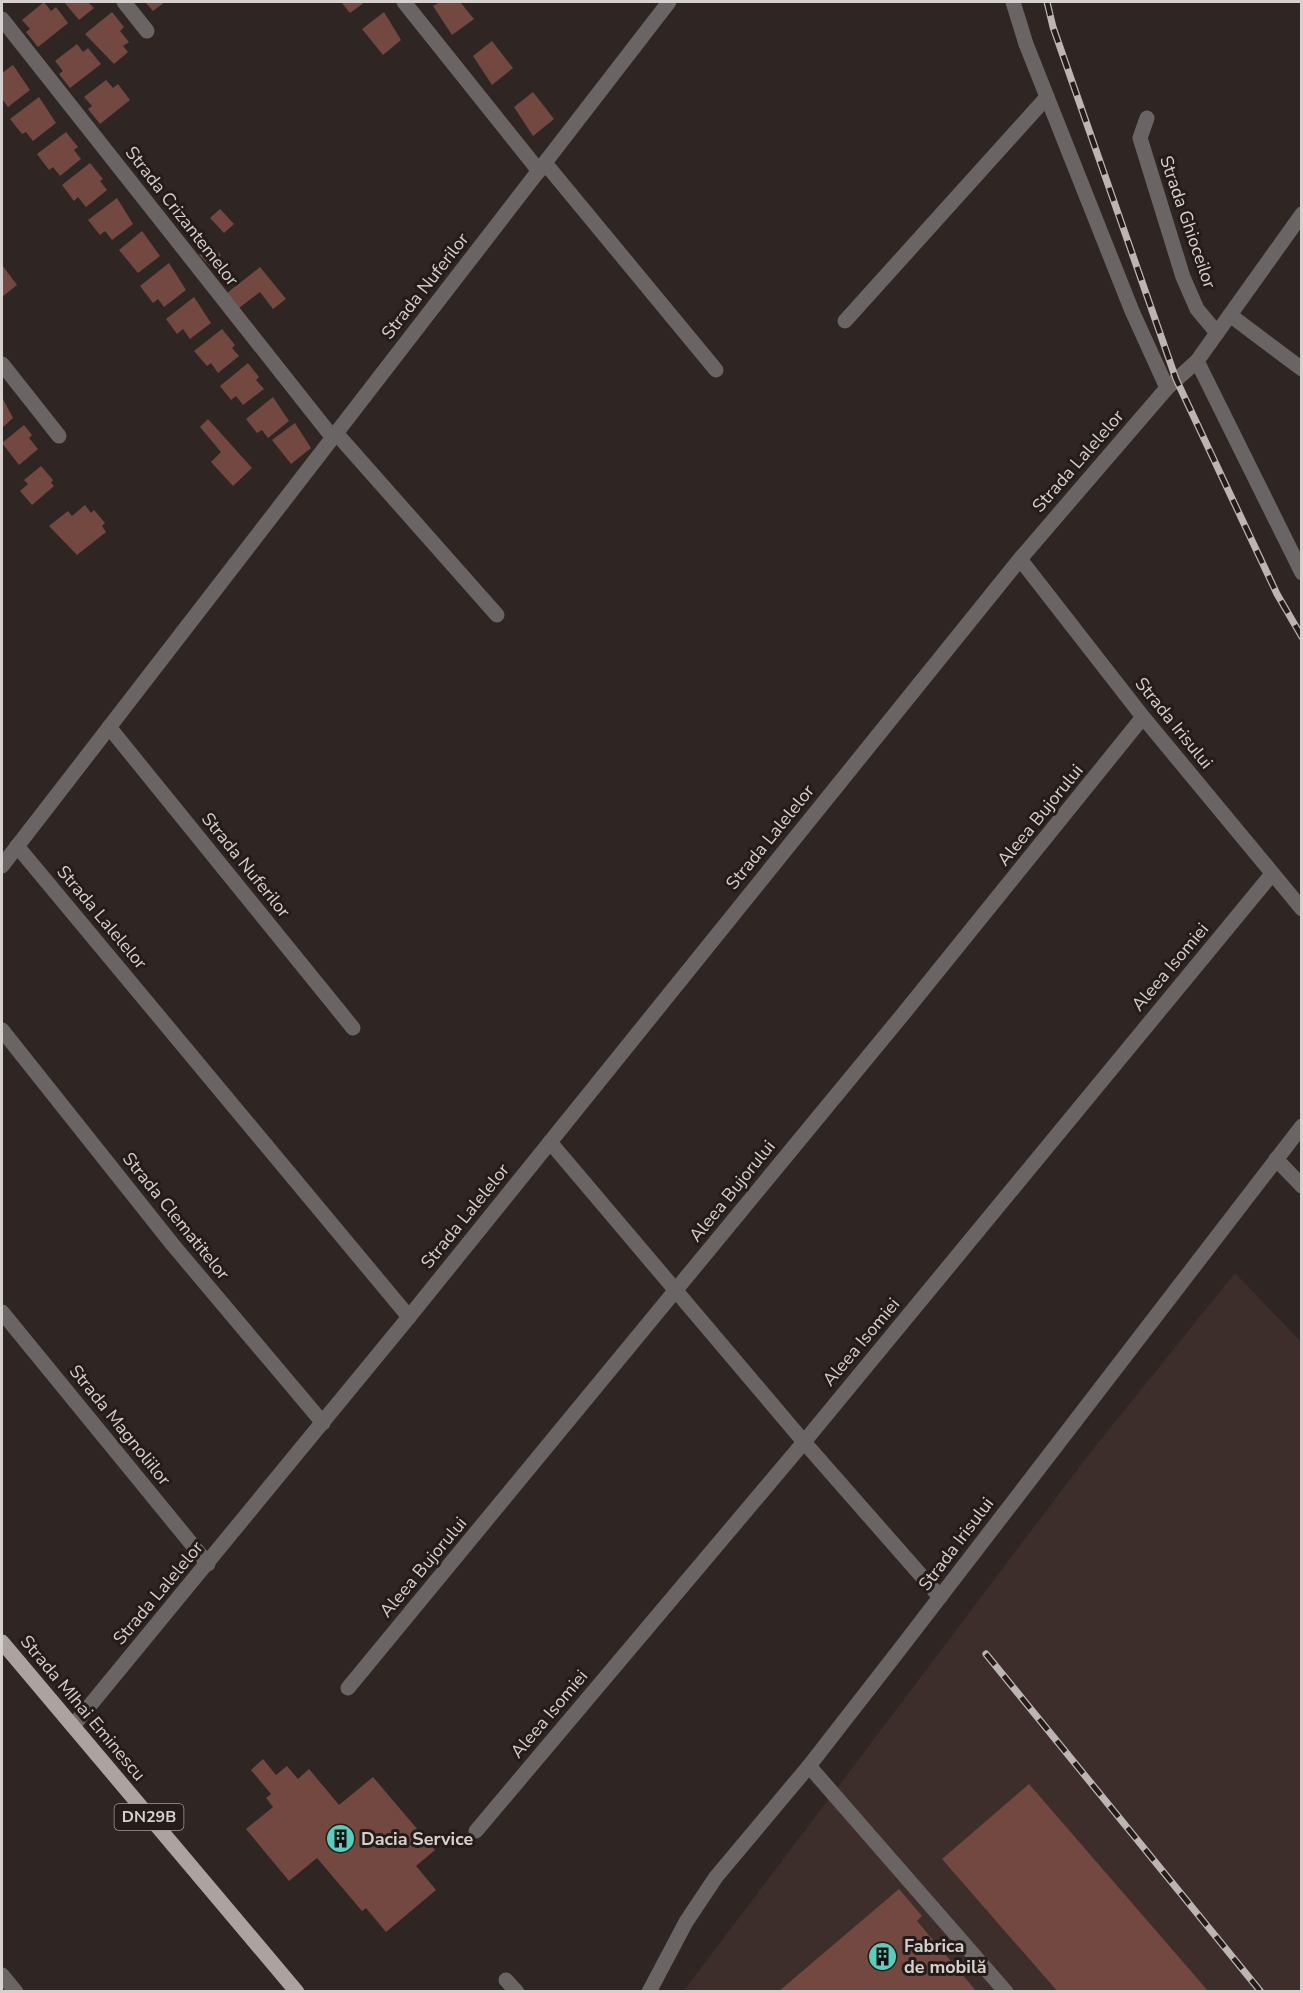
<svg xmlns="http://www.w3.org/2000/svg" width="1303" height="1993" viewBox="0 0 1303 1993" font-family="'Nunito Sans',sans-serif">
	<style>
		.built { fill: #3e2e2b }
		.building { fill: #724840 }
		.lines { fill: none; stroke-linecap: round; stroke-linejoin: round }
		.minor { stroke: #6a6564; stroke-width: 15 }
		.major { stroke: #aca2a0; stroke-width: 15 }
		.rail-casing { stroke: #bcb5b4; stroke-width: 7 }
		.rail { stroke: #251c1a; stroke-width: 4.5; stroke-dasharray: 14; stroke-linecap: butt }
		.labels { text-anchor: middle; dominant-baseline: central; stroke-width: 6; stroke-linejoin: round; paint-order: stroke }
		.shield { fill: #251c1a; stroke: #a19a99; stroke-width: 1.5 }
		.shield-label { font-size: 16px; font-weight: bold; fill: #d6d0cf }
		.street-label { font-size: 18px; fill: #d6d0cf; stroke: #251c1a }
		.poi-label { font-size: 18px; font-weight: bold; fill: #d6d0cf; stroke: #251c1a; text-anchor: start }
	</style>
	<rect width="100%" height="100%" fill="#2f2624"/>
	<polygon class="built" points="1235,1273 1301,1342 1301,1991 683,1992 1090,1453"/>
	<g class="building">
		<polygon points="44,2 51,11 56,7 68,23 38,47 26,32 30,29 22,20"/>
		<polygon points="64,2 88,2 94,8 79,20"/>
		<polygon points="145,2 165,2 153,11"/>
		<polygon points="341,2 365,2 350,13"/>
		<polygon points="440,2 460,2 474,19 452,35 433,6"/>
		<polygon points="112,12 124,27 120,31 129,42 123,46 128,52 114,64 85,34"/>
		<polygon points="384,12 401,40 383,55 362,29"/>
		<polygon points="492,41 513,68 492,85 473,56"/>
		<polygon points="77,44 83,52 88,48 101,64 70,88 59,74 63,71 55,61"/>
		<polygon points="13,65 30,90 8,107 2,99 2,73"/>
		<polygon points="106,80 113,88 118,84 130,100 100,124 88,109 92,106 84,97"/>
		<polygon points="533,92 554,119 533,136 514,107"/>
		<polygon points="39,97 56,123 33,141 26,132 22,134 10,119"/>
		<polygon points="66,132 78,147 74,150 81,159 60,176 53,167 49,170 37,154"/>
		<polygon points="90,163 103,179 100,181 107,190 86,207 78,197 74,201 62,185"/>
		<polygon points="117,198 133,224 112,240 105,231 100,235 88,220"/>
		<polygon points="220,209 234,224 224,233 210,218"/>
		<polygon points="142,231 160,256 138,273 119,250"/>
		<polygon points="210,244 221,255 210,266 199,255"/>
		<polygon points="169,263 186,290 164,307 158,299 153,303 140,286"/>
		<polygon points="2,265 17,285 2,297"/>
		<polygon points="260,267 286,299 273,309 260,292 239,308 227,293"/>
		<polygon points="194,297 211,323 190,339 183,329 177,334 166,319"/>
		<polygon points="222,329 235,345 232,348 239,356 218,373 211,363 207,366 194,351"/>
		<polygon points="248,363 259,377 256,380 264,389 243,405 236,396 231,400 220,386"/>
		<polygon points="2,397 13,418 2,428"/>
		<polygon points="273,397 289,421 268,438 262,430 257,433 246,419"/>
		<polygon points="208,419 252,468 233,486 211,462 221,452 200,427"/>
		<polygon points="295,423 311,448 291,464 272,440"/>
		<polygon points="24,425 32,435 29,438 38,449 19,465 2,443"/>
		<polygon points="41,466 53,480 51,483 54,486 32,505 20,491 28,484 24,480"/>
		<polygon points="85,505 91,513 94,510 105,523 102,526 106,532 77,555 49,526 68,511 72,516"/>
		<polygon points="263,1759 276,1775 287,1766 298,1779 309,1769 339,1805 373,1777 435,1850 416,1866 436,1890 386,1932 366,1908 362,1911 317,1858 289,1881 246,1829 273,1807 266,1798 271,1794 251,1770"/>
		<polygon points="1029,1784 1209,1992 1058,1992 942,1859"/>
		<polygon points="899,1889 922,1916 917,1921 977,1992 778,1992"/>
	</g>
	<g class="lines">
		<g class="minor">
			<polyline points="124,2 147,31"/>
			<polyline points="404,2 539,171"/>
			<polyline points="1013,2 1026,44 1132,311 1167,388"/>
			<polyline points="2,19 333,438"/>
			<polyline points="1147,118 1140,138 1183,277 1197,309 1217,333"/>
			<polyline points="545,163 716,370"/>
			<polyline points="1230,315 1302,369"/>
			<polyline points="845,321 1047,97"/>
			<polyline points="1197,361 1302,573"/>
			<polyline points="2,364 59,436"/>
			<polyline points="336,433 497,615"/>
			<polyline points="1020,559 1143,717 1302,909"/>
			<polyline points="109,727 353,1028"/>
			<polyline points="17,846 409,1317"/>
			<polyline points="2,866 669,2"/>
			<polyline points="2,1030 173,1245 323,1423"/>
			<polyline points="550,1142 804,1442 940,1597"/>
			<polyline points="1276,1159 1302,1186"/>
			<polyline points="2,1312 208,1564"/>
			<polyline points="348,1688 904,1013 1143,717"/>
			<polyline points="73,1726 409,1317 1020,559 1167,388 1197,361 1302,214"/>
			<polyline points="809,1766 1006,1992"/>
			<polyline points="476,1831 804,1442 1272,874"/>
			<polyline points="2,1975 16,1992"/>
			<polyline points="506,1980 517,1992"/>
			<polyline points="649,1992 686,1922 716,1877 809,1766 900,1649 1302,1126"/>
		</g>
		<polyline class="major" points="2,1642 297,1992"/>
		<defs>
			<g id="rail">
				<polyline points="1047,2 1053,27 1176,379 1277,594 1302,637"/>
				<polyline points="986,1654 1261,1992"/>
			</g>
		</defs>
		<use href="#rail" class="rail-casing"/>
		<use href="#rail" class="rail"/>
	</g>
	<defs>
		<symbol id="building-disc" viewBox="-11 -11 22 22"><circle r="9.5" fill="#5acebd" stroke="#251c1a"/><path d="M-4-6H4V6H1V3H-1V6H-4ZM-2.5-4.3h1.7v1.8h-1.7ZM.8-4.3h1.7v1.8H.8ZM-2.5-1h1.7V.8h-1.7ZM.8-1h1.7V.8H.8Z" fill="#111"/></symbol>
	</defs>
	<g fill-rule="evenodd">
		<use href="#building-disc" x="324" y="1822" width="33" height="33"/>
		<use href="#building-disc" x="866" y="1940" width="33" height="33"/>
	</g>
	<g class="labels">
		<rect class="shield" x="114.5" y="1804" width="69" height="26" rx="4.5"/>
		<g class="shield-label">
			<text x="149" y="1817">DN29B</text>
		</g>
		<g class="street-label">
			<text transform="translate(182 216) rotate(52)">Strada Crizantemelor</text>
			<text transform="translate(1188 222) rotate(71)">Strada Ghioceilor</text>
			<text transform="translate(425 286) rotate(-52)">Strada Nuferilor</text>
			<text transform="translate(1078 461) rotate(-49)">Strada Lalelelor</text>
			<text transform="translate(1174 723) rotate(51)">Strada Irisului</text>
			<text transform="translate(1040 815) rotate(-51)">Aleea Bujorului</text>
			<text transform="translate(770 837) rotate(-51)">Strada Lalelelor</text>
			<text transform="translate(246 865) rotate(51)">Strada Nuferilor</text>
			<text transform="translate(102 917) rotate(50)">Strada Lalelelor</text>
			<text transform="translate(1170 967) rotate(-50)">Aleea Isomiei</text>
			<text transform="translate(732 1191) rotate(-51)">Aleea Bujorului</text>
			<text transform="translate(176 1216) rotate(51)">Strada Clematitelor</text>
			<text transform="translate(465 1216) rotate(-51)">Strada Lalelelor</text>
			<text transform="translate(861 1342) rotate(-50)">Aleea Isomiei</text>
			<text transform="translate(120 1425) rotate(51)">Strada Magnoliilor</text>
			<text transform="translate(956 1544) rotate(-53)">Strada Irisului</text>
			<text transform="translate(423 1567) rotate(-50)">Aleea Bujorului</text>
			<text transform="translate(158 1593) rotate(-50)">Strada Lalelelor</text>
			<text transform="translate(83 1708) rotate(50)">Strada MIhai Eminescu</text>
			<text transform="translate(549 1714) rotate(-50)">Aleea Isomiei</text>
		</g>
		<g class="poi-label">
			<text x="361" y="1839">Dacia Service</text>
			<text x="904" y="1946">Fabrica<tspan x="904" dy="21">de mobilă</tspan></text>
		</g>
	</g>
	<rect width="1303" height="1993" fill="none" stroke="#d6d0cf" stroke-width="6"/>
</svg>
